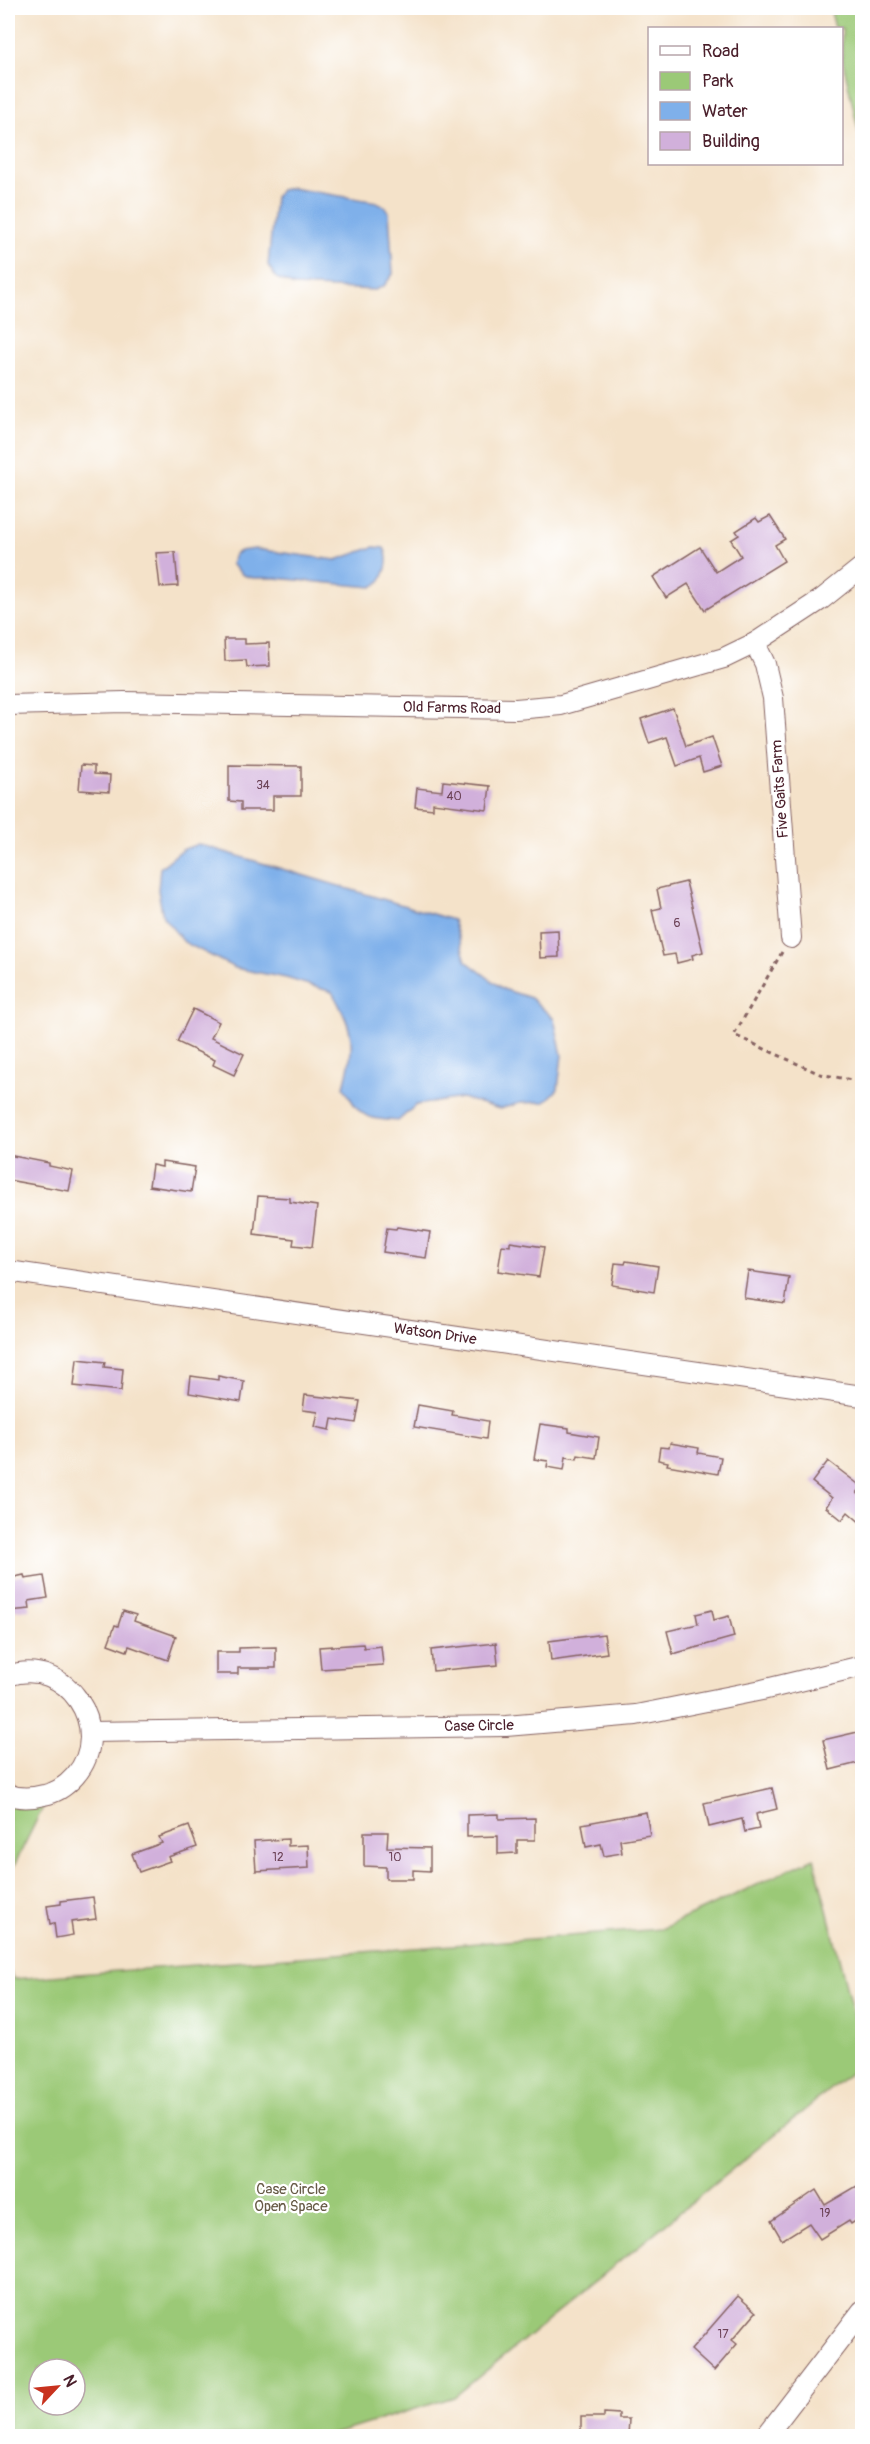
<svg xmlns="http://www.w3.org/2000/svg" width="870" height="2444" viewBox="0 0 870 2444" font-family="Pangolin,sans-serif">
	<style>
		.green { fill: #9bc977; stroke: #727451; stroke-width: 1.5; fill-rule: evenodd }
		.water { fill: #7fb0ea; stroke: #64688a; stroke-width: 1.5 }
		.building { fill: #d1b0db }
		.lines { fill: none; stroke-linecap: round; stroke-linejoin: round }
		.minor-casing { stroke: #866362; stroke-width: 22 }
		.path { stroke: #866362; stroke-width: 3; stroke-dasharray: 4.5 4.5; stroke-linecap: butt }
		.minor { stroke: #fff; stroke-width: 20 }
		.labels { text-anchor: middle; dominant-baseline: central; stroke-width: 4.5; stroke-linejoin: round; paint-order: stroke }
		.number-label { font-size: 12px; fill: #6c4357 }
		.street-label { font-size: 15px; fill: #4a1f2b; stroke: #fff }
		.park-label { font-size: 15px; fill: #665a46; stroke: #fff }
	</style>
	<rect width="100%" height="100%" fill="#fff"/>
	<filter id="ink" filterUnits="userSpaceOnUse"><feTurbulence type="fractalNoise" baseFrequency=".0167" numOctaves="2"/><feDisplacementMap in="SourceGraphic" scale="12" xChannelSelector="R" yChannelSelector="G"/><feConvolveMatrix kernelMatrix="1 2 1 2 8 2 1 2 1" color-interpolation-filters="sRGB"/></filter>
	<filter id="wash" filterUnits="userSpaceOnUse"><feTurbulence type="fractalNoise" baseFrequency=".008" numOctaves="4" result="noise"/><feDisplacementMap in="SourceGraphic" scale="24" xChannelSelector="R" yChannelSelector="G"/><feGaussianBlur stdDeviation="1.35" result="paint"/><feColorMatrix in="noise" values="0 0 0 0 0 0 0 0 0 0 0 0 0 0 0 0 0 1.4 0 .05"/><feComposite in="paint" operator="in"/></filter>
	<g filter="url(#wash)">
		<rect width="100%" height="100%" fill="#f4e2c9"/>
		<g class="green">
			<polygon points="830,8 862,8 862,147 842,57 842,28 835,28"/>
			<polygon points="8,1800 44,1805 8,1878"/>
			<path d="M814,1858L862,2049V2063L454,2397L328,2436H8V1967L13,1979L661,1929ZM39,2369H75V2405H39Z"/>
		</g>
		<g class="water">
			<polygon points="291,188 377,202 386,207 389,212 393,274 384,286 375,290 294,286 276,278 268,265 275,197 281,190"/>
			<path d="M374,547L384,548C391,560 385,582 372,587L275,578H253L243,575L231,564L235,554L240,551L255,549L336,560Z"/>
			<path d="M198,844L453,920L466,961L503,989L531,998L554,1019L562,1055L558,1089L545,1102L520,1103L500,1109L462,1098L416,1105L398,1121C365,1118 360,1118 344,1087C355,1043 355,1032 332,992L286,978L235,968L184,942L163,917L158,890L160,868L182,850Z"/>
		</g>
		<g id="blocks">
			<g class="building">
				<polygon points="770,516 785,539 775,545 784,561 705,610 688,584 666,598 653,577 700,547 716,572 741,556 731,540 739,535 736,531 756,518 759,522"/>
				<polygon points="175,552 178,586 160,587 156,553"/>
				<polygon points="224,639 245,639 245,644 269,643 270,666 247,667 246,660 225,661"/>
				<polygon points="673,708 686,746 712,737 722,766 703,772 699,758 677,766 667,737 649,743 641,719"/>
				<polygon points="81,765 94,766 94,774 110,775 109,792 79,790"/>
				<polygon points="229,765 301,766 301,796 273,796 273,810 241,810 241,802 229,801"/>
				<polygon points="443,781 490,786 487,810 433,803 433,809 415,807 417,788 442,791"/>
				<polygon points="686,882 703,952 692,955 693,959 677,963 675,954 663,956 652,910 661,908 657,889"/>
				<polygon points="558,930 559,957 540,958 539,931"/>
				<polygon points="193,1009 219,1022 211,1038 244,1054 234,1075 213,1065 215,1060 177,1042"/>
				<polygon points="8,1155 49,1163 49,1166 73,1171 69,1191 8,1180"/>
				<polygon points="162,1162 195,1167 191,1192 149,1186 152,1165 162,1167"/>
				<polygon points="258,1196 290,1198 290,1202 317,1206 312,1247 293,1245 294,1239 254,1234"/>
				<polygon points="397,1227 430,1232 426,1258 383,1252 387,1228 396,1229"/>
				<polygon points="510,1242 544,1247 539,1277 498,1271 502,1245 510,1246"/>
				<polygon points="626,1261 658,1266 654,1292 612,1285 615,1263 625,1264"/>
				<polygon points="748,1271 789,1277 785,1304 744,1298"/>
				<polygon points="77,1359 105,1362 104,1367 123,1369 121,1391 74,1386"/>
				<polygon points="191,1376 218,1380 218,1376 244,1381 241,1402 189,1393"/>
				<polygon points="305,1395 360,1401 356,1423 332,1419 330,1430 315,1427 318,1412 303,1410"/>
				<polygon points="418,1405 453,1411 452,1415 488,1421 486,1439 414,1427"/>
				<polygon points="540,1424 569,1428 569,1432 599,1437 596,1458 578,1455 577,1459 566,1457 564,1470 547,1467 548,1461 534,1459"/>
				<polygon points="670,1443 699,1448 698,1453 721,1457 718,1474 667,1465 668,1462 658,1460 660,1447 669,1448"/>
				<polygon points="828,1461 862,1487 857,1493 862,1497 862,1524 848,1512 842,1520 826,1507 832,1498 812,1482"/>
				<polygon points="24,1575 25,1579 44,1576 48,1598 29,1601 30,1609 8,1611 8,1586 11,1585 10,1578"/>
				<polygon points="712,1610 714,1620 729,1616 734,1637 673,1654 667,1631 698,1624 696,1614"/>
				<polygon points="123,1611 136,1615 134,1621 176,1636 168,1660 129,1646 127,1651 108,1644 115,1625 118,1626"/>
				<polygon points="604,1634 607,1653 551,1661 549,1641"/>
				<polygon points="496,1643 498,1665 433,1671 431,1650"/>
				<polygon points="363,1644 364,1648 381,1646 383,1665 321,1669 319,1647"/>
				<polygon points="276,1647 276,1668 238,1668 238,1674 216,1674 216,1652 239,1652 239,1648"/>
				<polygon points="862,1731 862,1762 830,1770 823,1740"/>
				<polygon points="772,1788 777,1809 756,1814 759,1829 745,1832 742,1819 709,1827 704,1803"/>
				<polygon points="646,1812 650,1835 620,1840 622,1853 604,1856 601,1844 586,1847 582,1824"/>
				<polygon points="499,1814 499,1819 535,1818 535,1840 517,1840 517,1853 498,1854 498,1836 467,1837 467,1815"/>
				<polygon points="189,1826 197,1847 168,1857 170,1861 139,1872 132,1854 162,1843 159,1837"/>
				<polygon points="364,1832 388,1832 387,1847 430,1848 430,1871 413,1870 413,1879 386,1879 386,1867 364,1866"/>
				<polygon points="288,1839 288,1846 308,1845 309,1868 256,1871 254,1841"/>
				<polygon points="93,1897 96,1919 71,1922 73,1935 56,1938 54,1923 50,1924 47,1906 61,1904 61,1901"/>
				<polygon points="862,2183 862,2217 851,2224 849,2221 820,2239 809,2223 782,2240 771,2221 816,2190 825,2205"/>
				<polygon points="738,2296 756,2312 732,2340 737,2344 714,2371 691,2350"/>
				<polygon points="604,2413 619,2414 619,2419 629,2419 628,2436 581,2436 581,2417 604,2417"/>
			</g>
		</g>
	</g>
	<g filter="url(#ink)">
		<use href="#blocks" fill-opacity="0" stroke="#866362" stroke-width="1.5"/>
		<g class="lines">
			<defs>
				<g id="minor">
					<polyline points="755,643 765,664 773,698 791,938"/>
					<polyline points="8,705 124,702 516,709 561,705 724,658 755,643 822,599 862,567"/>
					<polyline points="8,1271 862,1396"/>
					<path d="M8,1676C66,1655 116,1729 75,1776C67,1785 56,1793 44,1795C32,1798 19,1799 8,1794"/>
					<polyline points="90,1732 506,1726 636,1715 762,1690 862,1666"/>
					<polyline points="766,2436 862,2311"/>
				</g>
			</defs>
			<use href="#minor" class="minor-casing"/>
			<polyline class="path" points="782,952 734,1035 820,1074 862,1082"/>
			<use href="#minor" class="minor"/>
		</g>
	</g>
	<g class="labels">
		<g class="number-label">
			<text x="263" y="785">34</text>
			<text x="454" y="796">40</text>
			<text x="677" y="923">6</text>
			<text x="278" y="1857">12</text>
			<text x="395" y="1857">10</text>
			<text x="825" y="2213">19</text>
			<text x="723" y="2334">17</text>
		</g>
		<g class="street-label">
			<text transform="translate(452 708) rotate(1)">Old Farms Road</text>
			<text transform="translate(780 789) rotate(-94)">Five Gaits Farm</text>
			<text transform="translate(435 1334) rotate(8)">Watson Drive</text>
			<text transform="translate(479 1726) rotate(-1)">Case Circle</text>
		</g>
		<g class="park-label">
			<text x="291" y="2189">Case Circle<tspan x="291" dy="17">Open Space</tspan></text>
		</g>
	</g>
	<rect width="870" height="2444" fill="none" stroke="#fff" stroke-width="30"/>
	<rect x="648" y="27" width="195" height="138" fill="#ffffff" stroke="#b7a5aa" stroke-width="1.5"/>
	<rect x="660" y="46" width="30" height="9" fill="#ffffff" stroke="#b7a5aa" stroke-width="1.5"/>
	<text x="702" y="57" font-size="18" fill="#4a1f2b">Road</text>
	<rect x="660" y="72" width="30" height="18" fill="#9bc977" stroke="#b7a5aa" stroke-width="1.5"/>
	<text x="702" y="87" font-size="18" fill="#4a1f2b">Park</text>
	<rect x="660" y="102" width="30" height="18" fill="#7fb0ea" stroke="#b7a5aa" stroke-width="1.5"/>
	<text x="702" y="117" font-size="18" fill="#4a1f2b">Water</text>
	<rect x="660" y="132" width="30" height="18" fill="#d1b0db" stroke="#b7a5aa" stroke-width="1.5"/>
	<text x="702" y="147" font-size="18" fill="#4a1f2b">Building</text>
	<g transform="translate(57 2387) rotate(64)"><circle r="28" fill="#ffffff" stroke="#b7a5aa" stroke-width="1.5"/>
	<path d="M0-4.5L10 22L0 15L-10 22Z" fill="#c8321e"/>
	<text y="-9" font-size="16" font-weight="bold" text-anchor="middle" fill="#4a1f2b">N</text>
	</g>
</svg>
